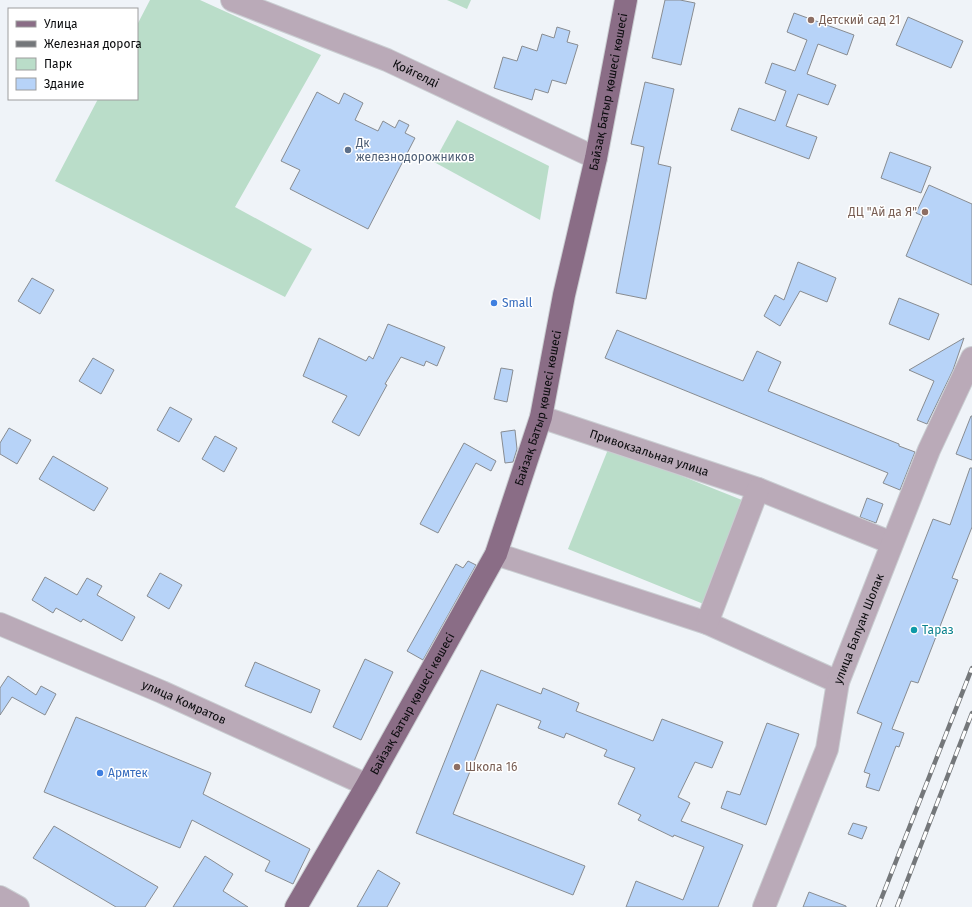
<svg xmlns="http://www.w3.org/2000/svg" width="972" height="907" viewBox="0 0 972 907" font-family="'Fira Sans',sans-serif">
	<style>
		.green { fill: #baddc9 }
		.building { fill: #b7d3f8; stroke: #888c91 }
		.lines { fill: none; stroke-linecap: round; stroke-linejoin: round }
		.minor-casing { stroke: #caced2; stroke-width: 24 }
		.major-casing { stroke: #caced2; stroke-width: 24 }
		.minor { stroke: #baaab8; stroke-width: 22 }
		.major { stroke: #8a6d86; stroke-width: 22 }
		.rail-casing { stroke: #74777a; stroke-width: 4.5 }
		.rail { stroke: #fff; stroke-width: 3; stroke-dasharray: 9; stroke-linecap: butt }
		.education-dot { fill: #8d6e63; stroke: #fff; stroke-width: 1.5 }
		.service-dot { fill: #5c6f8a; stroke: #fff; stroke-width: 1.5 }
		.shop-dot { fill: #3f7fe0; stroke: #fff; stroke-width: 1.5 }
		.culture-dot { fill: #0f9aa8; stroke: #fff; stroke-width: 1.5 }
		.labels { text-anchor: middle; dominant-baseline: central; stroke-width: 3; stroke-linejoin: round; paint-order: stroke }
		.education-label { font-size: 12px; fill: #785e54; stroke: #fff; text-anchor: start }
		.street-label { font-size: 12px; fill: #0a0b0d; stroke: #fff }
		.service-label { font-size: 12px; fill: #4e5e75; stroke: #fff; text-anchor: start }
		.shop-label { font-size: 12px; fill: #366cbe; stroke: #fff; text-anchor: start }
		.culture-label { font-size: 12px; fill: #0d838f; stroke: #fff; text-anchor: start }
	</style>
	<rect width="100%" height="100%" fill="#eff3f8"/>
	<g class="green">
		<polygon points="150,0 200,0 321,55 235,207 312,249 285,297 55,181 98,99 137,99 137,25"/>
		<polygon points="447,0 471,0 467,9"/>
		<polygon points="457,120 549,166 540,220 434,162"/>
		<polygon points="609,447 747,502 706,605 568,549"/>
	</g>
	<g class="building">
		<polygon points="665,0 680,0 695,3 681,65 652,58"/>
		<polygon points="794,13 854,35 847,55 818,44 807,74 836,85 828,105 798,94 786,126 817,137 809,159 731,130 739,108 775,121 786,91 765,83 772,63 795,71 807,40 787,32"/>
		<polygon points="908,17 963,41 951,68 896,45"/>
		<polygon points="557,27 570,31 567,42 578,45 566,84 552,80 548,93 535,89 532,100 494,88 503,57 517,61 522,46 537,51 542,34 554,38"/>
		<polygon points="645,82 674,89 658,164 671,167 646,299 616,293 644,147 631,144"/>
		<polygon points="317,92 339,104 344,93 363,103 355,120 378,131 383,121 395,128 399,120 409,125 405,133 415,138 368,229 290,189 300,170 281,161"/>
		<polygon points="890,152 931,167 921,193 881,178"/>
		<polygon points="929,185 972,204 972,285 906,256 923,216 916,213"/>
		<polygon points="798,262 836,278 827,302 800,291 780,326 764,316 775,295 784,300"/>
		<polygon points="32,278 54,290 40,314 18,301"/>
		<polygon points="899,298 939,314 929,340 889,324"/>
		<polygon points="388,324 445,347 437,366 426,361 424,366 401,357 385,384 387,385 359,436 332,422 347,396 303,376 319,338 366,361 369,356 373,359"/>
		<polygon points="617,330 743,381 757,351 781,362 768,391 899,444 899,446 915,452 900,490 883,483 888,473 605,358"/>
		<polygon points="964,338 953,370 927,424 917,420 934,381 909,370"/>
		<polygon points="93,358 114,370 101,394 79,381"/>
		<polygon points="501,368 513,370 507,402 494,399"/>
		<polygon points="170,407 192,419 179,442 157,430"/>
		<polygon points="971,416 972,416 972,460 956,454"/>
		<polygon points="9,428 31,440 17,464 0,454 0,443"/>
		<polygon points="515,430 517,449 513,462 505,463 501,432"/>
		<polygon points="215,436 237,448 224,472 202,459"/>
		<polygon points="464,443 496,461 491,471 476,463 438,533 420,524"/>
		<polygon points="53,456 108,488 94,511 39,479"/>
		<polygon points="970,468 972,468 972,527 952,578 958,580 918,683 911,681 892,729 904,733 899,747 896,746 879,791 866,787 870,774 864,772 882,723 857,713 933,519 950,525"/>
		<polygon points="867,498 883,504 876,523 860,517"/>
		<polygon points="468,561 476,565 423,660 407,651 456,564 463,568"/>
		<polygon points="160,573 182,585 169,609 147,596"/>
		<polygon points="45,577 77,595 87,578 102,586 97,595 135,617 122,641 83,619 81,622 56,608 53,613 32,600"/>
		<polygon points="365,659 393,672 361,740 333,727"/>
		<polygon points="255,662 320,690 311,713 245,686"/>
		<polygon points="481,670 541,694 543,688 579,703 576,711 653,741 662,719 723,742 712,768 695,762 678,797 690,803 681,821 743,845 718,907 626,907 636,881 683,900 704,847 674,835 673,837 638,820 641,815 618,804 635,768 604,756 607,750 566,733 564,738 538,728 541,721 497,704 453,814 585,866 573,895 416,833"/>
		<polygon points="8,676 36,695 41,686 56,694 45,715 12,697 0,715 0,688"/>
		<polygon points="76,717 211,773 203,794 310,849 293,884 265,871 270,861 192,820 180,848 44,792"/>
		<polygon points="767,723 799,734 766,825 721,808 727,791 740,795"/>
		<polygon points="853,823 867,827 862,839 848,834"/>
		<polygon points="54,826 158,887 145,907 116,907 33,858"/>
		<polygon points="205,856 233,874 223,891 248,907 173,907"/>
		<polygon points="378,870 400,883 387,907 357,907"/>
		<polygon points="809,892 846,906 846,907 803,907"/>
	</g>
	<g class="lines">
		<defs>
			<g id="minor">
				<path id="s1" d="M232,0L387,60L596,158"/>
				<path id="s2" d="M541,417L758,489L892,543"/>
				<polyline points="496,554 707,623 838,682"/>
				<polyline points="707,623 758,489"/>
				<path id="s3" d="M0,624L162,692L367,785"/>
				<polyline points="0,897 18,907"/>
				<path id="s4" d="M764,907L827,749L838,682L929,450L972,358"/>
			</g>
			<g id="major">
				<path id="s5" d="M296,907L367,785L496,554L541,417L564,295L596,158L626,0"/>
			</g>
		</defs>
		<use href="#minor" class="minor-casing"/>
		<use href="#major" class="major-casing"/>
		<use href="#minor" class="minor"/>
		<use href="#major" class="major"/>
		<defs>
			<g id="rail">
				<polyline points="878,907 972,668"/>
				<polyline points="897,907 972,713"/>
			</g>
		</defs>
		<use href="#rail" class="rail-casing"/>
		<use href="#rail" class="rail"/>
	</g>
	<g class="education-dot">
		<circle cx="811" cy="20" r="4"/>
		<circle cx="925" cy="212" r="4"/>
		<circle cx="457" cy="767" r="4"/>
	</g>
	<circle class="service-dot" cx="348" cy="150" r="4"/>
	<g class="shop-dot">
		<circle cx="494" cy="303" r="4"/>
		<circle cx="100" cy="773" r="4"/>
	</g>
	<circle class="culture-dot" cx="914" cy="630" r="4"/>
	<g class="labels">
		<g class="education-label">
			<text x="819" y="20">Детский сад 21</text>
			<text x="917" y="212" text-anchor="end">ДЦ "Ай да Я"</text>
			<text x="465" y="767">Школа 16</text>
		</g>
		<g class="street-label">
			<text stroke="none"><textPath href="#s1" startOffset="198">Қойгелді</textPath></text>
			<text stroke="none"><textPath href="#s5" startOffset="882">Байзақ Батыр қөшесі көшесі</textPath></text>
			<text stroke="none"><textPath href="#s5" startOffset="558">Байзақ Батыр қөшесі көшесі</textPath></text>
			<text stroke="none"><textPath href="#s2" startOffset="114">Привокзальная улица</textPath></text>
			<text stroke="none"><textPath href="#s4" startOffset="295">улица Балуан Шолак</textPath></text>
			<text stroke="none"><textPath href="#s3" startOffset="200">улица Комратов</textPath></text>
			<text stroke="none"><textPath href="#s5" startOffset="234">Байзақ Батыр қөшесі көшесі</textPath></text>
		</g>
		<g class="service-label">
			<text x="356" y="143">Дк<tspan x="356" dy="14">железнодорожников</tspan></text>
		</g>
		<g class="shop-label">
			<text x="502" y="303">Small</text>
			<text x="108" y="773">Армтек</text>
		</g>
		<g class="culture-label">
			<text x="922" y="630">Тараз</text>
		</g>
	</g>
	<rect x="8" y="8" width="130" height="92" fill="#ffffff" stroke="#9d9d9e"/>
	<rect x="16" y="21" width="20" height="6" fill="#8a6d86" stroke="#9d9d9e"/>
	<text x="44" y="28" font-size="12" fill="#0a0b0d">Улица</text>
	<rect x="16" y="41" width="20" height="6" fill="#74777a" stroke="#9d9d9e"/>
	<text x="44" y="48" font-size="12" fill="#0a0b0d">Железная дорога</text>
	<rect x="16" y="58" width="20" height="12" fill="#baddc9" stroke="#9d9d9e"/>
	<text x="44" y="68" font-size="12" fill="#0a0b0d">Парк</text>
	<rect x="16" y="78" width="20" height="12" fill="#b7d3f8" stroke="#9d9d9e"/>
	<text x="44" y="88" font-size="12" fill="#0a0b0d">Здание</text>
</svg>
